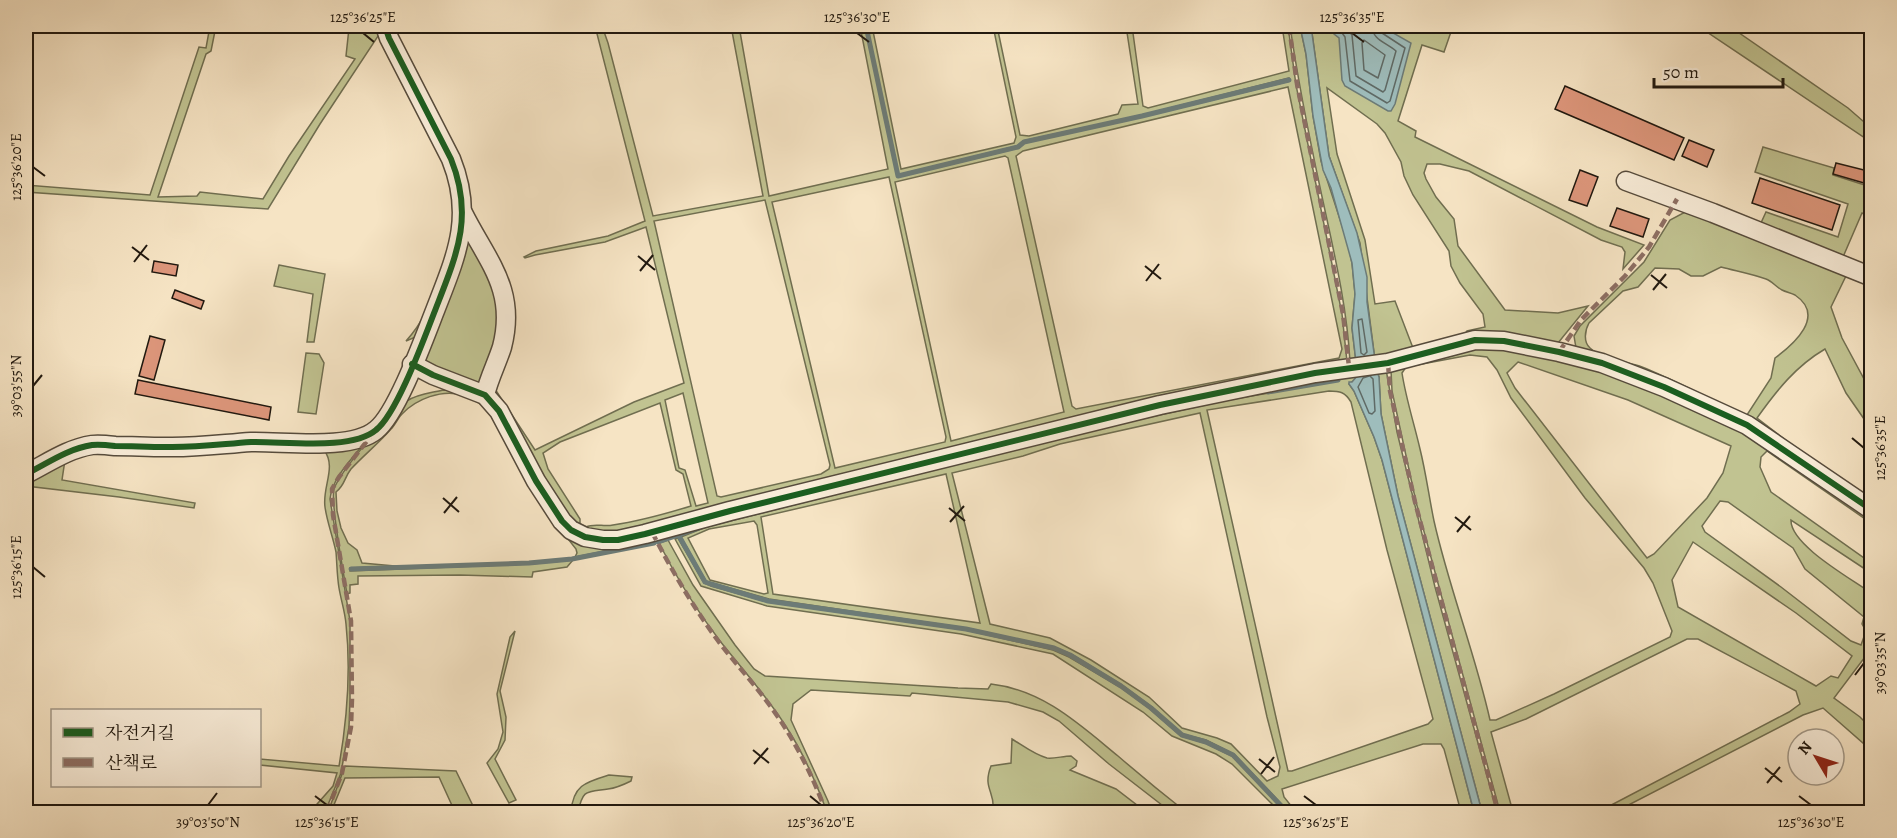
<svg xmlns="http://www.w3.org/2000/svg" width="1897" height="838" viewBox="0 0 1897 838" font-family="Alegreya,'Noto Serif KR',serif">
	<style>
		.green { fill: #c1c391; stroke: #706e50; stroke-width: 1.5; fill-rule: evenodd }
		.water { fill: #9ebdbc; stroke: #6c7b77; stroke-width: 1.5 }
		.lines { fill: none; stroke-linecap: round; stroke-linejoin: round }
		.shore { stroke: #5f6a66; stroke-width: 1.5 }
		.stream { stroke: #6c7b77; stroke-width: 5 }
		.building { fill: #dd967b; stroke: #20180f; stroke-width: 1.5 }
		.minor-casing { stroke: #564b3c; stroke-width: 21 }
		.minor { stroke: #f9edd9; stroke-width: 18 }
		.quiet { stroke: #8d6e63; stroke-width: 4.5; stroke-dasharray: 9 4.5; stroke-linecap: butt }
		.cycleway-casing { stroke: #f9edd9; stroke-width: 10 }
		.cycleway { stroke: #1b5e20; stroke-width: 6 }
		.ticks { fill: none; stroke: #20180f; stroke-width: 2 }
		.neatline { fill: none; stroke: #20180f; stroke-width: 2 }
		.ticks-label { font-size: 15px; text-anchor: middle; fill: #20180f }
	</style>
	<rect width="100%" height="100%" fill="#f6e4c4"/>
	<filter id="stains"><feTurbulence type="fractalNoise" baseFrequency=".00333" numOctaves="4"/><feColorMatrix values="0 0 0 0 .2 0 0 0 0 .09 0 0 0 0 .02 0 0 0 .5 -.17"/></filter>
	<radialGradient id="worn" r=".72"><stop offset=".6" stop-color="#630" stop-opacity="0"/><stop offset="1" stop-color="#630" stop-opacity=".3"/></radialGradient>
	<g class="green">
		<path d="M210,26H216L211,51L206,54L158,197L197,196L200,192L263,199L289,156L355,59L346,56L349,28L336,26L378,28L381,26L384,35L450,166C472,220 445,278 423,328L418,336L406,341C424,321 429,306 438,281C447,259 456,234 456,210C456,171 431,134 413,100C402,78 392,56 378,36L320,124L268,209L26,192V185L150,195L199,47L206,48Z"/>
		<path d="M595,26H602L608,43L653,216L763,196L731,26H739L769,196L888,169L860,26H865L898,177L1018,148L1024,143L1142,117L1290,81L1289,78L1142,115L1023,141L1017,146L898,175L867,26H872L901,169L1014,143L1016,137L993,26H997L1020,135L1029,136L1118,114L1122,105L1138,104L1126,26H1132L1143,106L1148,108L1289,71L1282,26H1288L1296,85L1342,314L1347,362L624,536L574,527L492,395L495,389L535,450L634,402L684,383L646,227L605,242L535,255L525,258L524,257L536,251L608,236L645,221ZM1288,87L1342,349L1339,358L1076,409L1072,406L1016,156L1023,151ZM1005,156L1008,158L1064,412L951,441L895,182ZM889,177L946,437L945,442L835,468L772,202ZM765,200L830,465L829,469L821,474L721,497L717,496L654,221ZM683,393L708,503L696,506L685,470L679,468L665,400ZM660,403L676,470L683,474L691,506C665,514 640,521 613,525C604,527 594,523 586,527L580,524V519L548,469L543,453L560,442Z"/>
		<path d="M1290,26H1300L1306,54L1313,116L1321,161L1348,244L1352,263L1355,294L1352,328L1356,362H1350C1347,305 1333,248 1321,192C1309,136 1298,81 1290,26Z"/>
		<polygon points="1311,26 1405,26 1414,30 1417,26 1453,26 1444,52 1422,45 1398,121 1416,131 1415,137 1597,227 1644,245 1623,269 1625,252 1622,247 1601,240 1469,171 1440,164 1427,164 1424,173 1426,179 1436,197 1454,219 1458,246 1505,310 1558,313 1588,306 1558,343 1463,337 1467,331 1485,327 1483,314 1460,283 1451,266 1449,251 1413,195 1404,176 1401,162 1385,133 1377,124 1327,88 1337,154 1365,240 1375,304 1395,301 1413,348 1375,360 1360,243 1329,156"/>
		<polygon points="1698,26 1729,26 1848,108 1871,128 1871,142"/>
		<polygon points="1763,147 1834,168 1833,175 1871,187 1871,217 1862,213 1843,257 1760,225 1766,212 1838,237 1848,204 1755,172"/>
		<path d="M1687,211L1871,280V286L1846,276L1831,307L1842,338L1871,392V429L1846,393L1825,349C1796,366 1777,390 1757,418L1809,458L1743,421L1771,378L1775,358C1794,344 1826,316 1795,295C1791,293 1786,292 1782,290C1776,287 1772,281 1766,279C1752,274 1736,271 1721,267L1703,276H1691L1679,269L1655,268L1638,287L1623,291L1589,323C1585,330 1583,342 1590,348C1600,358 1628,362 1642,367C1667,377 1692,390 1718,402L1576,348L1574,336L1580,326L1644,262L1670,220Z"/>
		<polygon points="467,233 485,259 503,316 482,389 419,360"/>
		<polygon points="279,265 325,274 314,342 307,342 313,294 274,286"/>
		<path d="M1486,346L1591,366L1709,411L1871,514V523L1767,451L1761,457L1760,467L1771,492L1871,563V573L1791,520C1790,545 1852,579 1871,593V649L1834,698L1860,717L1871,728V750L1823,708L1803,715L1615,812H1598L1789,712L1800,704L1796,691L1698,639H1687L1526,719L1491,732L1513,812H1500L1416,502L1392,391L1391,370ZM1470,355L1487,357L1497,370L1511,398L1585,498L1644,568L1653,583L1672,631L1670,637L1554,694L1496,720H1490C1475,653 1449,588 1434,521C1429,497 1426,473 1420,449C1414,423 1406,399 1402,373L1406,367ZM1518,362L1628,400L1731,446L1723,473L1707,498L1654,554L1647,558L1515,388L1507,373ZM1720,501L1728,502L1793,548L1805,569L1864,617L1862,624L1866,631L1861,645L1851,641L1781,587L1705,532L1702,526ZM1693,542L1796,613L1852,656L1838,678L1831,676L1816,686L1678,607L1672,580Z"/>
		<polygon points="306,353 319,354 324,363 316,414 298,412"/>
		<polygon points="1376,369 1386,369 1397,432 1435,587 1497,812 1482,812 1398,496 1381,414 1379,377"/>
		<path d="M1358,375L1356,379L1349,384L1354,391L1374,437L1382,460L1474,812H1461L1444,749L1441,744H1423L1282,789L1284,797L1296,812H1289L1234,754L1206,740L1182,734L1152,707L1122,685L1071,654L1054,647L966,628L769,599L712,583L706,581L681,537L706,527L1100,428L1228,400L1338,381L1337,378L1227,397L706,524L658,541L655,536L1256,389ZM1329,391C1340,391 1345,392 1351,402L1387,550L1433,719L1428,724L1292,771H1288L1207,410ZM1200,413L1267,717L1280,767L1278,776L1267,781L1231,744L1217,738L1182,728L1149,697L1091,660L1050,638L990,624L952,473L1023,456L1060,444ZM946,474L980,623L773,594L761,517ZM754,521L757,525L768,593L764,594L710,580L688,538L709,529Z"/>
		<path d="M443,390L459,391L488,403L562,527L653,538L655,541L575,557L577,553L576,549L547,512L491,411C482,405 473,398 462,395C442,389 416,399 402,414C398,418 395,425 391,429C379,443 364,455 351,469C344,478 345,485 336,492L337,511L341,528L348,543L357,550L362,563L395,566L350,568V571L530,564L573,560L567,567L533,572L532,577L460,575L358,576V584L350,585V593L347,594C344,576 330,501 334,489C340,471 391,412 407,401C417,394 431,393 443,390Z"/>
		<path d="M362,446C349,462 332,479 330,499L350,621V699L349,727L341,773L325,812H310L333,786L337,773L260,765V759L339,766C347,720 351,671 346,624C345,612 341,600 339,588C337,576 337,564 336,552C333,537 327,522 325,507C322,487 337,467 324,450L96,452L65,460L62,480L195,503L194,508L119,497L26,486V477L84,451Z"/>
		<polygon points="678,538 704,583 711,586 768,602 966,630 1053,650 1069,657 1120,687 1150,709 1181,736 1205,743 1232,756 1286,812 1280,812 1232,764 1216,754 1172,736 1143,712 1053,654 961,634 767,606 701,586 675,539"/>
		<path d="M668,540L693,585L735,645L754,669L765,676L958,688L988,689L991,684C1043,690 1079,724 1118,756C1140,775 1163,794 1186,812H1171L1109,764L1059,721L1043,712L1008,702L912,693L910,696L811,690L793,704L791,720L828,801L832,812H827C816,782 803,752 785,725C766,695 742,669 720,641C697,611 676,577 659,543Z"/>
		<polygon points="515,631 500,691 506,717 505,740 495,759 516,800 509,803 487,763 498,749 503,732 497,694 510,637"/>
		<path d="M1012,739C1022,745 1035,755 1047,758C1054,759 1063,756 1071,756L1077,761L1076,766L1070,770L1116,789L1146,812H993C996,792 982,789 991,766L1011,763Z"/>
		<polygon points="345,766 456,771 476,812 455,812 439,777 345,778 331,812 328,812"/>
		<path d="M609,775L632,777L631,781C623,785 616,788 608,789C586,792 583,789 578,812H571C573,785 586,782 609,775Z"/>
	</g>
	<g class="water">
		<polygon points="1300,26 1311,26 1329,156 1357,233 1367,277 1367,302 1375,360 1356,362 1352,328 1355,294 1352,263 1331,188 1323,170 1313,116 1306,54"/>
		<polygon points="1331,26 1381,26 1411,43 1395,104 1391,111 1388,111 1345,86 1342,80 1339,38 1334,34"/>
		<polygon points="1376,369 1379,377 1381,414 1398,496 1482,812 1474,812 1382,460 1374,437 1354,391 1349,384 1349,382 1352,382 1358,375"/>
	</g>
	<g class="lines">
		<g class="shore">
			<polyline points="1337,26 1345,37 1350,81 1387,103 1390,101 1405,48 1382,33 1379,26"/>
			<path d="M1345,26L1352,35L1356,76L1383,92L1385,90L1396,51C1386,42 1373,41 1372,26"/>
			<polygon points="1364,40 1385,55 1378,78 1364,70 1362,43"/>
			<polygon points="1362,319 1367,352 1364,355 1361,353 1358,320"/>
			<polyline points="1369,376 1363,378 1358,387 1369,413 1372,414 1375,411 1373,379 1370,376"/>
		</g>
		<g class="stream">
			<polyline points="866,26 898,176 1018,147 1024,142 1142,116 1289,80"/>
			<polyline points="1268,392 1338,380"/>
			<polyline points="679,536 705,582 711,584 768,601 966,629 1054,648 1070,655 1121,686 1151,708 1182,735 1206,742 1233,755 1287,812"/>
			<polyline points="658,542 699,528"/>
			<polyline points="351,569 529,563 572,559 654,543"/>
		</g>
	</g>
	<g class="building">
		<polygon points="1565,86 1684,138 1674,160 1555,109"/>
		<polygon points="1689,140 1714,150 1707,167 1682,156"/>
		<polygon points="1836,163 1868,171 1864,183 1833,174"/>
		<polygon points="1580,170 1598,177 1587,206 1569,200"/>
		<polygon points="1760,178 1840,205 1832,230 1752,203"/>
		<polygon points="1617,208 1649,219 1643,237 1610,226"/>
		<polygon points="154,261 178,265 176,276 152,272"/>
		<polygon points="175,290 204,301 201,309 172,298"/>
		<polygon points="150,336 165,340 154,380 139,376"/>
		<polygon points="138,380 271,407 269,420 135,394"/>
	</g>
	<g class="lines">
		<defs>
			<g id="minor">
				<polyline points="1626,181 1713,213 1872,277"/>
				<path d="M463,213C487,261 517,289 502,347C497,363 489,378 485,395"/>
				<polyline points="412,364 433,375 485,395 499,411 536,481 562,521 571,530 585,537 603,540 618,540 645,534 730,511 1160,405 1315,373 1388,363 1475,340 1504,341 1559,352 1602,363 1664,387 1747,425 1872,510"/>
				<path d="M26,474C48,463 67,449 92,445C99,444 107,445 115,446C131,446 148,447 165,447C194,448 222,444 251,442C284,441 351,451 376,430C397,414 425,336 436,308C457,254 474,216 451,159L389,38L385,26"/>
			</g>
		</defs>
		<use href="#minor" class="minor-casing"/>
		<use href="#minor" class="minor"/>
		<g class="quiet">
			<polyline points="1289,26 1297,84 1343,314 1349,367"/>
			<polyline points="1559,352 1581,320 1625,276 1649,247 1677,199"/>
			<polyline points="1388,363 1390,391 1415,502 1498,812"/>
			<path d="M652,532C671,569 692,605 716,638C733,661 752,681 768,703C793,736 812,774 826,812"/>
			<polyline points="327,812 342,773 351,727 352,699 351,621 333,515 332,489 339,477 370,437"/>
		</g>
		<defs>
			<g id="cycleway">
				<polyline points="412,364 433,375 485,395 499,411 536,481 562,521 571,530 585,537 603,540 618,540 645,534 730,511 1160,405 1315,373 1388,363 1475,340 1504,341 1559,352 1602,363 1664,387 1747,425 1872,510"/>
				<path d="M26,474C48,463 67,449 92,445C99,444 107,445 115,446C131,446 148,447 165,447C194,448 222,444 251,442C284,441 351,451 376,430C397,414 425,336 436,308C457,254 474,216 451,159L389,38L385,26"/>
			</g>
		</defs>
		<use href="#cycleway" class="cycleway-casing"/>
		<use href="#cycleway" class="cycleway"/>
	</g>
	<path class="ticks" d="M363,33L374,42M857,33L869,42M1352,33L1364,42M33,167L45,176M132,247L149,260M638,256L655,270M134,262L147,245M1145,266L1161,279M640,271L653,255M1651,275L1667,288M1146,281L1159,264M1653,290L1666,274M33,386L42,375M1852,438L1864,448M443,498L459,512M949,508L965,521M444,513L457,497M1455,517L1471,530M950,522L964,506M1457,532L1470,516M33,567L45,577M1855,675L1864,663M753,750L769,763M1259,759L1275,772M754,764L768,748M1765,768L1782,782M1261,774L1274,757M1767,783L1780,767M315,796L327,805M810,796L821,805M1304,796L1316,805M1799,796L1811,805M208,805L217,793"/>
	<rect width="1897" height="838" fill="none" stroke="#f6e4c4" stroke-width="66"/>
	<rect x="51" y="709" width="210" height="78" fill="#f9edd9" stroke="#a29888" stroke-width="1.5"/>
	<rect x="63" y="728" width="30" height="9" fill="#1b5e20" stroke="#a29888" stroke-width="1.5"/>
	<text x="105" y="739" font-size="18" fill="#20180f">자전거길</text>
	<rect x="63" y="758" width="30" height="9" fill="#8d6e63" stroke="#a29888" stroke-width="1.5"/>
	<text x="105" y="769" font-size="18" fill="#20180f">산책로</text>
	<g transform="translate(1816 757) rotate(309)"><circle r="28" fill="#f9edd9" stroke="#a29888" stroke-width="1.5"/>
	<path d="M0-4.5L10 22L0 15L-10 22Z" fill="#8f2418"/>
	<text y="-9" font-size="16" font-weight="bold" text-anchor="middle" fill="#20180f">N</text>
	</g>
	<path d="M1654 78v9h129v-9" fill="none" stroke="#20180f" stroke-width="3"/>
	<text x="1663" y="78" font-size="18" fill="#20180f" stroke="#f9edd9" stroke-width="4.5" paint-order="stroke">50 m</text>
	<rect x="33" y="33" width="1831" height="772" class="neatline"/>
	<g class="ticks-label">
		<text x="363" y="22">125°36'25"E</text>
		<text x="857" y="22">125°36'30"E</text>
		<text x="1352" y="22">125°36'35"E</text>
		<text transform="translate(16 167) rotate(-90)" y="5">125°36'20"E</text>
		<text transform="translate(16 386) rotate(-90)" y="5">39°03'55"N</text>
		<text transform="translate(1880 448) rotate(-90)" y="5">125°36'35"E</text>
		<text transform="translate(16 567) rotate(-90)" y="5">125°36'15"E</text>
		<text transform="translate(1880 663) rotate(-90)" y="5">39°03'35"N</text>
		<text x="208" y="827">39°03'50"N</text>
		<text x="327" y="827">125°36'15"E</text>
		<text x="821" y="827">125°36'20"E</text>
		<text x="1316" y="827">125°36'25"E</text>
		<text x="1811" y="827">125°36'30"E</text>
	</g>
	<rect width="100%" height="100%" filter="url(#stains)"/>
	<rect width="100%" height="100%" fill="url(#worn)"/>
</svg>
